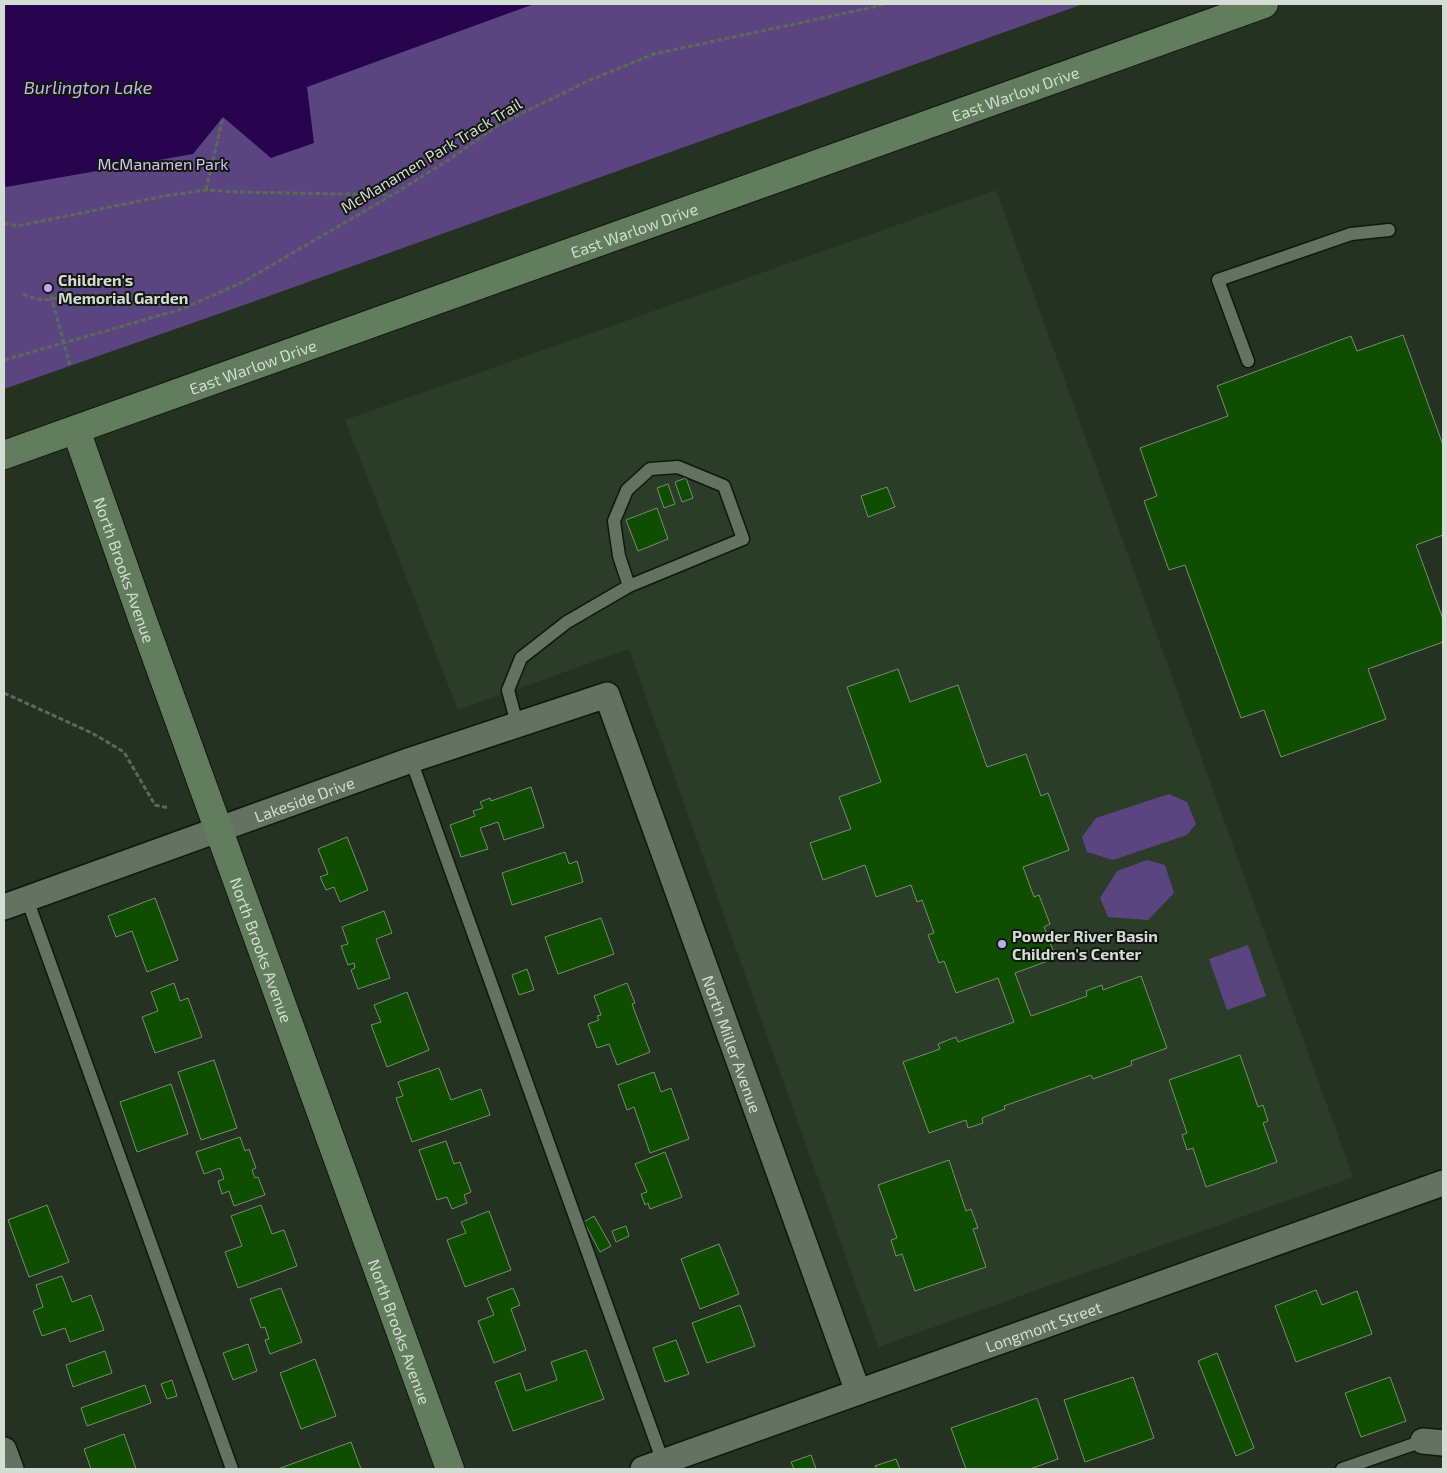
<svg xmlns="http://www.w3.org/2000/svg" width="1447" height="1473" viewBox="0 0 1447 1473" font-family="'Exo 2',sans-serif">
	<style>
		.built { fill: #2b3c28 }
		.green { fill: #5a4580 }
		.water { fill: #28034e }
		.building { fill: #0f4e00; stroke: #7a8a77 }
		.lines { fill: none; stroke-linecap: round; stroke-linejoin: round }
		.lane-casing { stroke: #0d190b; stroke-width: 15 }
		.street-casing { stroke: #0d190b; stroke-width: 28 }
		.secondary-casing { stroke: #0d190b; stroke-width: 30 }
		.path { stroke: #5c685a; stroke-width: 3; stroke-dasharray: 5 2.5; stroke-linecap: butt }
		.lane { stroke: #647361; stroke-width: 12 }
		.street { stroke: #647361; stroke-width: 25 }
		.secondary { stroke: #627d5d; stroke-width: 28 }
		.poi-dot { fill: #c1a8f3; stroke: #121811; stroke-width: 2 }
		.labels { text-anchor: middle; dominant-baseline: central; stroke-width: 4; stroke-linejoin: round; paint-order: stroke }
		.street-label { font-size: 16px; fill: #d4ddd3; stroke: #121811 }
		.park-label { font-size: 16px; fill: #d2c5f0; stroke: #121811 }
		.poi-label { font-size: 16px; font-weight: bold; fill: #d4ddd3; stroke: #121811; text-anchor: start }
		.water-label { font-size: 18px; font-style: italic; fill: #c7b3f2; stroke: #121811 }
	</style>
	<rect width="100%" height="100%" fill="#253222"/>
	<polygon class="built" points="996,190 1353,1177 878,1347 629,649 458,710 345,420"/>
	<g class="green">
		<polygon points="4,4 1083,4 258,300 4,389"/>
		<polygon points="1169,794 1187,802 1196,824 1187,835 1113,860 1087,852 1082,837 1096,818"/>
		<polygon points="1147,860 1165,865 1174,893 1148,920 1108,917 1100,898 1117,871"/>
		<polygon points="1248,945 1266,996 1227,1010 1209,959"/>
	</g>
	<polygon class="water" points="4,4 534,4 307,87 314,143 271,158 223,117 193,154 6,187 4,183"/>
	<g class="building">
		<polygon points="1403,335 1443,445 1443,535 1416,545 1443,619 1443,642 1368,669 1386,719 1281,757 1264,710 1241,718 1185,565 1169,570 1144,501 1157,496 1140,448 1228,416 1217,386 1351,336 1357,351"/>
		<polygon points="686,478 693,498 682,502 675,482"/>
		<polygon points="668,484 675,504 664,508 657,488"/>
		<polygon points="887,487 895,507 868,517 861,496"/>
		<polygon points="657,508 668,539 638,551 626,520"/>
		<polygon points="898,669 910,702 958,685 987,767 1026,754 1041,796 1048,793 1069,850 1023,867 1034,897 1039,895 1050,924 1044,927 1056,958 1015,973 1031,1016 1087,996 1086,991 1102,985 1103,990 1141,976 1167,1048 1131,1061 1132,1065 1093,1079 1091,1075 1004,1106 1005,1109 982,1118 983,1123 968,1128 966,1120 929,1133 903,1062 940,1049 938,1044 956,1037 958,1042 1014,1022 998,978 956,993 944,961 939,963 928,935 934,933 922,900 917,902 911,885 876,897 865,865 823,880 810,843 851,829 839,797 881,782 847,687"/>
		<polygon points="531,787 544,827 504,840 498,822 480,828 488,849 461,857 450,825 475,816 473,811 483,808 480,802 490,798 491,801"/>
		<polygon points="347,837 368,890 340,902 334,887 326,890 320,877 328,874 318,849"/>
		<polygon points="565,852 569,864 577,861 583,882 512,905 502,873"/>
		<polygon points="155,898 178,960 147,972 132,931 116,937 108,916"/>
		<polygon points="384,911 392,933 376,939 390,978 358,989 351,970 355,968 354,963 348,965 341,946 348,944 342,927"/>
		<polygon points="601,918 614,954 558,974 545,937"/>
		<polygon points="527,969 534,990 519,995 512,975"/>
		<polygon points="174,983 180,1001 188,998 202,1037 155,1053 142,1017 158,1011 151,992"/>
		<polygon points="627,983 635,1003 632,1004 650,1052 617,1065 609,1044 597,1048 588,1024 599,1020 597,1016 601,1015 594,996"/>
		<polygon points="407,992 429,1050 387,1067 371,1025 381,1022 374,1005"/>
		<polygon points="1240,1055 1258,1107 1263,1105 1268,1121 1263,1123 1277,1162 1206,1187 1193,1148 1187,1150 1182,1135 1187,1133 1169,1080"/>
		<polygon points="214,1060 237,1128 201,1140 178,1072"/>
		<polygon points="439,1068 451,1100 481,1089 490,1115 412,1142 396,1098 403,1096 398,1082"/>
		<polygon points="654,1072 661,1092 671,1088 689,1139 650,1153 634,1107 627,1110 618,1085"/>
		<polygon points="171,1084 188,1134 137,1152 120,1102"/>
		<polygon points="240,1137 245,1151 249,1149 256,1168 252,1170 255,1178 258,1177 265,1195 234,1206 229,1191 222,1194 218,1181 224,1179 220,1168 204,1174 196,1152"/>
		<polygon points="446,1141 454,1164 460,1162 471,1192 464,1195 467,1203 452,1209 447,1197 437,1200 419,1150"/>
		<polygon points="665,1152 682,1197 650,1209 648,1203 645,1205 641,1194 647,1192 635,1164"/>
		<polygon points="949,1160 966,1211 971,1209 978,1228 973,1229 986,1267 915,1291 902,1254 896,1256 891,1240 897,1238 878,1185"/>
		<polygon points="47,1205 69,1262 29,1277 8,1220"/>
		<polygon points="261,1205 272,1234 284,1230 297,1266 238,1288 225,1252 242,1246 231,1216"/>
		<polygon points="489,1211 511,1270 465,1287 447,1240 466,1233 461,1222"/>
		<polygon points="594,1216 611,1246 600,1252 584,1222"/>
		<polygon points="626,1226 629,1236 616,1242 612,1231"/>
		<polygon points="719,1244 739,1294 700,1309 681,1259"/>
		<polygon points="62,1276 72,1302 91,1295 104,1330 70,1342 65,1328 42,1336 33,1311 43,1307 36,1285"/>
		<polygon points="281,1288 302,1342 270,1354 265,1340 269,1339 265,1327 261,1328 250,1299"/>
		<polygon points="513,1288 520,1305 511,1309 526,1350 494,1363 478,1321 494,1315 487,1298"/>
		<polygon points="1316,1290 1322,1305 1357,1291 1372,1334 1296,1362 1275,1306"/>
		<polygon points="740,1305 755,1346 707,1363 692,1323"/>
		<polygon points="676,1340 689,1374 665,1382 653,1348"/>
		<polygon points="248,1344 257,1371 233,1380 223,1353"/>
		<polygon points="586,1350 604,1399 513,1431 495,1382 520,1373 526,1391 557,1380 551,1362"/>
		<polygon points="105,1351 112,1373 73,1387 66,1365"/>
		<polygon points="1217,1353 1254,1448 1236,1456 1198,1361"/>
		<polygon points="315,1359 336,1416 301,1429 280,1373"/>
		<polygon points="1133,1377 1154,1438 1085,1462 1064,1400"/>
		<polygon points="1390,1377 1406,1421 1361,1437 1345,1393"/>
		<polygon points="172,1380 177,1396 167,1399 161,1384"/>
		<polygon points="145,1385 151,1403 87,1426 81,1408"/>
		<polygon points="1037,1398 1058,1459 1030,1469 966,1469 951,1428"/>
		<polygon points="124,1434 136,1469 91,1469 84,1449"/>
		<polygon points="351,1442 361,1469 278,1469"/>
		<polygon points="811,1455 816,1469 794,1469 791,1462"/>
		<polygon points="896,1459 900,1469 877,1469 875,1466"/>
	</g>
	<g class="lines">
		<defs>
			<g id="lane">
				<polyline points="1248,361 1218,280 1351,234 1389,230"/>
				<polyline points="517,724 508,690 521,658 567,622 629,586 743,539 724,486 678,467 650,469 627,490 614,521 619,556 629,586"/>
				<polyline points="411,760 663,1462"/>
				<polyline points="27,899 232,1469"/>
				<polyline points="1342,1469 1423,1441"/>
			</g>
			<g id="street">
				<path id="s1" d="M4,907L411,760L607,695L858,1392"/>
				<polyline points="1423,1441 1443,1443"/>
				<polyline points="4,1450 11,1469"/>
				<path id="s2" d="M643,1469L1443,1183"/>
			</g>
			<g id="secondary">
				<path id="s3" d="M76,430L142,618L450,1469"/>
				<path id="s4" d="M4,455L1264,4"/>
			</g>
		</defs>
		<use href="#lane" class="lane-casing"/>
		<use href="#street" class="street-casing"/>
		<use href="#secondary" class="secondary-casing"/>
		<g class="path">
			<polyline points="206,190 223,117"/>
			<polyline points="4,223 17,226 164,196 206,190 239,192 392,195"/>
			<polyline points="47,281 70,365"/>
			<path d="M23,294C37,301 56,303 67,291C70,288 72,284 74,281"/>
			<polyline points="4,360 182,309 243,282 392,195 447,161 500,124 590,80 654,54 874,7 883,4"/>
			<polyline points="4,693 92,733 124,752 155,805 169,808"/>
		</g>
		<use href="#lane" class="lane"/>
		<use href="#street" class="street"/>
		<use href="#secondary" class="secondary"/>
	</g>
	<g class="poi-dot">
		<circle cx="48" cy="288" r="5"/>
		<circle cx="1002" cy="944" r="5"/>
	</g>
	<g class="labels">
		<g class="street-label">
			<text stroke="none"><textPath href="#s4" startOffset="1074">East Warlow Drive</textPath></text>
			<text transform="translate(431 155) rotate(-31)">McManamen Park Track Trail</text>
			<text stroke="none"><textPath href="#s4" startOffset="669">East Warlow Drive</textPath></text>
			<text stroke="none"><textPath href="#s4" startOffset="264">East Warlow Drive</textPath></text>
			<text stroke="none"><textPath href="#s3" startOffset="148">North Brooks Avenue</textPath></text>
			<text stroke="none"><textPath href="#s1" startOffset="319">Lakeside Drive</textPath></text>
			<text stroke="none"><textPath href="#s3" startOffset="552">North Brooks Avenue</textPath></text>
			<text stroke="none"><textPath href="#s1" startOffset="1010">North Miller Avenue</textPath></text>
			<text stroke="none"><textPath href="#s2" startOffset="425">Longmont Street</textPath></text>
			<text stroke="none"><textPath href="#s3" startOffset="958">North Brooks Avenue</textPath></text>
		</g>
		<g class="park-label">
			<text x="163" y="163">McManamen Park</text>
		</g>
		<g class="poi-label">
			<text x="58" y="279">Children's<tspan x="58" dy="18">Memorial Garden</tspan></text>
			<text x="1012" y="935">Powder River Basin<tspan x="1012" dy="18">Children's Center</tspan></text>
		</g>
		<g class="water-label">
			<text x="88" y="87">Burlington Lake</text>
		</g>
	</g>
	<rect width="1447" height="1473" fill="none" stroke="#d4ddd3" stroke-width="10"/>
</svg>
